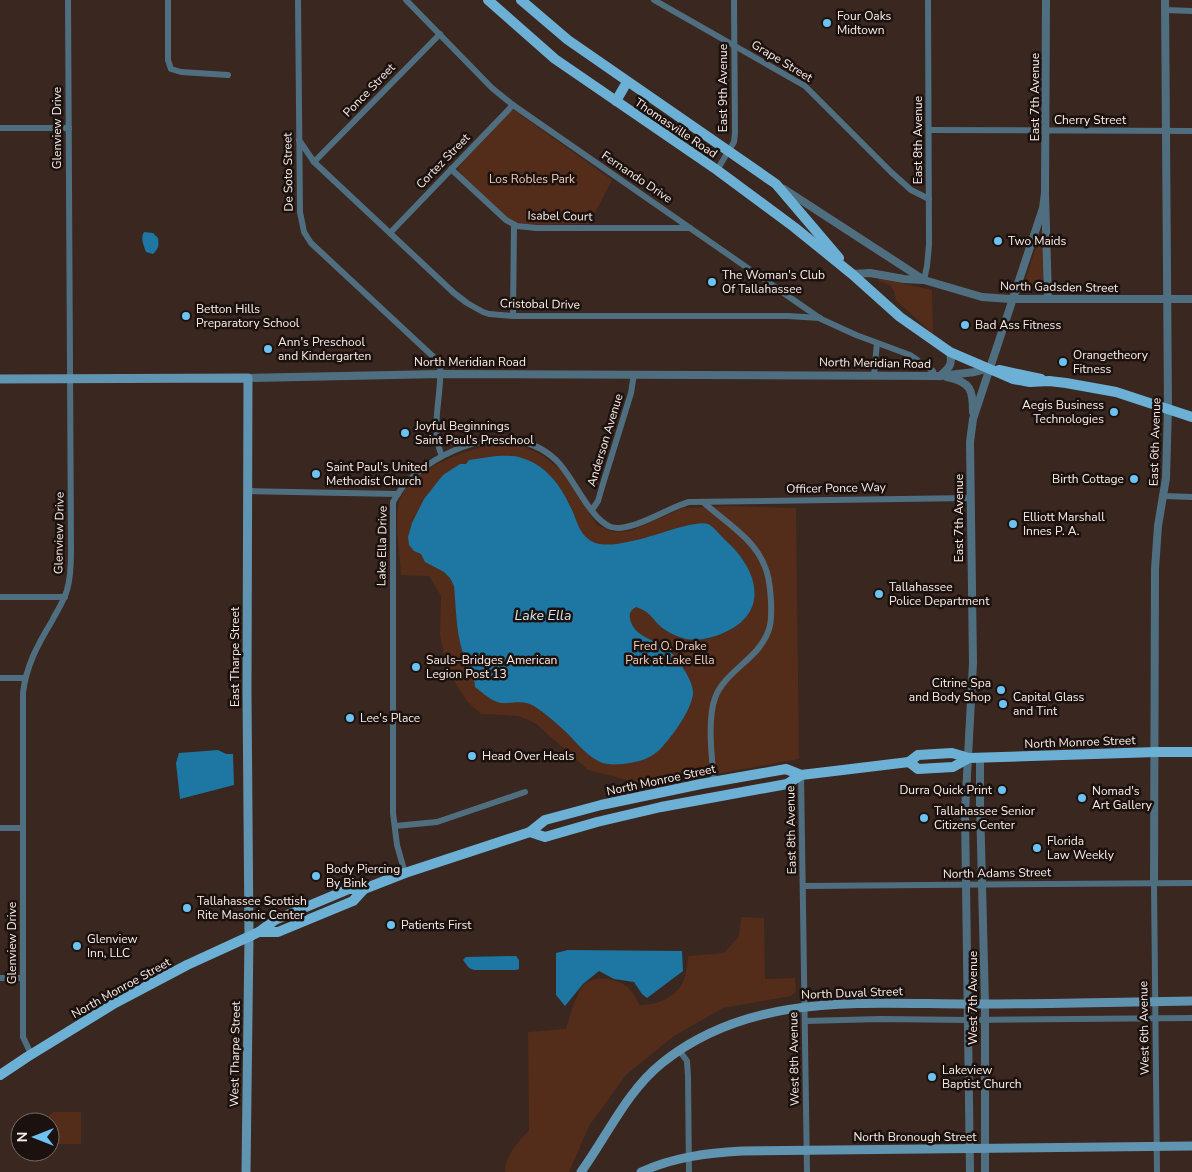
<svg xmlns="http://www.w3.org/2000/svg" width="1192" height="1172" viewBox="0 0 1192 1172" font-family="'Nunito Sans',sans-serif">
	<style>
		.green { fill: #532c1a }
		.water { fill: #1d77a2 }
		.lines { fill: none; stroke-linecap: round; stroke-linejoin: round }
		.minor { stroke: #4f6f81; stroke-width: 6 }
		.tertiary { stroke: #4f6f81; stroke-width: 8 }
		.secondary { stroke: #6094b1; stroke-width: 9 }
		.primary { stroke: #6db0d6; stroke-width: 10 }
		.poi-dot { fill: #6cc3f2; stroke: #1b120f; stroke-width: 2 }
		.labels { text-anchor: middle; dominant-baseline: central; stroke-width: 5; stroke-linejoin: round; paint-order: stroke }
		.poi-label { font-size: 12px; fill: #fbede8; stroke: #1b120f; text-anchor: start }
		.street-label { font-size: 12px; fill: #fbede8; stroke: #1b120f }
		.park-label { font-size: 12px; fill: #f8cebc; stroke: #1b120f }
		.water-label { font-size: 14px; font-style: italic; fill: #d2e6f2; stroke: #1b120f }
	</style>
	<rect width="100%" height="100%" fill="#3a271f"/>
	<g class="green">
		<polygon points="514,110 612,180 589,224 529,225 512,221 464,179 458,169 459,166 511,111"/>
		<polygon points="1043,226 1043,286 1041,290 1026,290 1023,287"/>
		<polygon points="879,278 932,290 933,334 896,300 894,291 890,285 878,281"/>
		<path d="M505,443L524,447L540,454L560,469L597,525L614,532L630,531L683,508L726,506L796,508L799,759L651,786L588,770L535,723L519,716L481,714L467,701L457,686L444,654L440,635L441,596L429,576L401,575C400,554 394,523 399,502C409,468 473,446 505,443Z"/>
		<path d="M741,917L764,918L765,979L795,978L796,992L791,996L723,1008L674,1036L626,1075L589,1126L569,1172H505C505,1154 518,1143 529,1130L528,1032L566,1029C569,1019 576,994 583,986C594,974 615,978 626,986C632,990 636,999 640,1005C659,1005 680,996 685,976C687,970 687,963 688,956L724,953L739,936Z"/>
		<polygon points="54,1112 81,1112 81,1144 50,1144 50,1122 40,1122"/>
	</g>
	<g class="water">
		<path d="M144,232L153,233L158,238C159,245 159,248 153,254L146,252C144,246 140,238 144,232Z"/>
		<path d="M496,456C504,456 514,455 522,458C546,465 561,486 571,508C577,520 579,535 593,542C614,552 666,530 689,525C695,524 702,522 708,524C714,527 720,535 725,540C757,568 772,612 723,633C712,638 699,641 686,639C678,637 666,632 659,625C650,616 650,612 636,607C631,610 629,612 630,619C634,637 654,639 667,649C677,657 694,681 693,694C691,710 674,734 663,746C655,756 643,761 630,763C622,764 609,766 600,762C588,756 578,745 569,735C560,726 545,713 534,706C522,699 513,704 501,703C491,701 483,693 475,687C475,674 465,663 462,650C456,630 456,607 454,586L450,578L444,572L425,562L421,554L414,551L409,545L408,537L412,523L424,499L443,475L460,464H466L469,460Z"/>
		<polygon points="218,750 226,754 233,754 234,785 180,799 176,763 179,753"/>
		<polygon points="568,950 682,951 683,971 647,998 642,994 634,982 614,979 599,971 583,984 565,1006 556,995 556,953"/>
		<polygon points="516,956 519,960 519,969 516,970 474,970 469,968 463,960 466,957"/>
	</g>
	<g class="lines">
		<g class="minor">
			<polyline points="168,0 168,60 171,69 181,72 228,75"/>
			<path d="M298,0L300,212L304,232L311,243L440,363C443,393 429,428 442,456"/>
			<polyline points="406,0 492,88 513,105 821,319 856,335 910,355 933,371 934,376"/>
			<polyline points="654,0 805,86 891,172 911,190 929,199"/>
			<polyline points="1165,10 1192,11"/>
			<polyline points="0,128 69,128"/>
			<polyline points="929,130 1192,131"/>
			<polyline points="299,140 314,162 454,293 467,303 483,312 489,314 513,316 788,316 820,318"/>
			<polyline points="314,162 440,34"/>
			<polyline points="451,169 506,220 517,226 536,228 690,228"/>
			<polyline points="717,170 734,142 735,133 734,0"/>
			<polyline points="390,233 513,105"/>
			<polyline points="924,280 927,266 929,245 928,0"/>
			<polyline points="513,316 514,225"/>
			<polyline points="874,375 877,343"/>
			<polyline points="247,491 398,494"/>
			<polyline points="1164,496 1192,497"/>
			<path d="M703,502C724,521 755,539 765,567C770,578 770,589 771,601C772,622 771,633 757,650C743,666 722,678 715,698C707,720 712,759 714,782"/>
			<polyline points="592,510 598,501 602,487 631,393 634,374"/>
			<polyline points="0,597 65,597"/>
			<polyline points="0,678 25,678"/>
			<polyline points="801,775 807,1172"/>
			<polyline points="395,826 437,822 525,792"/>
			<polyline points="0,828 23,828"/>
			<path d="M405,873L397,845L393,813V502C398,493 404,484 411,478C449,444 514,421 556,460C573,476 590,520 611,527C631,533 667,508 689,502L970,498"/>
			<polyline points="1154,883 1157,1172"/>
			<polyline points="803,886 1192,883"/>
			<polyline points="0,978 23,978"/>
			<polyline points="805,1021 881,1019 969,1020 1192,1018"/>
			<polyline points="679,1050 687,1061 688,1076 689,1172"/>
			<path d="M31,1054L23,1037V693C26,666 38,644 52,621C57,611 64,601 67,590C71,577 71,564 71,551L68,0"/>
		</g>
		<g class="tertiary">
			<polyline points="1046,0 1045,193 1048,299"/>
			<polyline points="784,189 924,280 982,297 1011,299 1192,299"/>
			<polyline points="852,274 870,273 904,279 924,280"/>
			<path d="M940,376C949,368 953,365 950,352"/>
			<path d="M947,377C971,382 973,390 973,412"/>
			<polyline points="248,378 441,374 940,376 975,372 990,368"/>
			<polyline points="980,757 980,804 985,1004 985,1172"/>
			<polyline points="1154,883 1155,569 1158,526 1166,478 1168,408 1165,0"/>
			<polyline points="970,1172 965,813 973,663 970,442 973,419 977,407 1043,208 1045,193"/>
		</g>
		<g class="secondary">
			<polyline points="0,379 248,378 247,693 249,936 246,1172"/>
			<path d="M581,1172C607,1136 627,1091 662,1063C754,989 870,1005 981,1004C1051,1004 1122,1002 1192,1001"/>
			<path d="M641,1172C674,1157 707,1153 742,1151L1192,1146"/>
		</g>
		<g class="primary">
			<polyline points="488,0 555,59 717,170 794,227 852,274 900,317 950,352 1013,379 1030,382 1049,381 1066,383 1116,392 1192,417"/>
			<polyline points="521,0 568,40 776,184 839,258"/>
			<polyline points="616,101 627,82"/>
			<polyline points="999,370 1041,379"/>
			<polyline points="909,762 918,769 953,767 969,758"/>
			<polyline points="530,832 545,837 597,822 661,807 787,784 801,775 909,762 918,755 952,753 969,758 1156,752 1192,752"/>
			<polyline points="259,932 278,932 353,901 364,889"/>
			<polyline points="0,1075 27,1057 115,1003 187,965 259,932 275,920 349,889 364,889 405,873 530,832 545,820 601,805 701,784 786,769 801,775"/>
		</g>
	</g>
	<g class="poi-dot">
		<circle cx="827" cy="23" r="5"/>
		<circle cx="998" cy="241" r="5"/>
		<circle cx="712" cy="282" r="5"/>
		<circle cx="186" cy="316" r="5"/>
		<circle cx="965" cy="325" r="5"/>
		<circle cx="268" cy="349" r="5"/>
		<circle cx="1063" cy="362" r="5"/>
		<circle cx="1114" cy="412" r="5"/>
		<circle cx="405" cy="433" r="5"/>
		<circle cx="316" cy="474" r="5"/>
		<circle cx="1134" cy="479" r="5"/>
		<circle cx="1013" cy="524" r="5"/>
		<circle cx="879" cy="594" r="5"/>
		<circle cx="416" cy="667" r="5"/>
		<circle cx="1001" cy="690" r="5"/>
		<circle cx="1003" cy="704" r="5"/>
		<circle cx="350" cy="718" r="5"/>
		<circle cx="472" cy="756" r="5"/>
		<circle cx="1002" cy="790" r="5"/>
		<circle cx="1082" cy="798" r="5"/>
		<circle cx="924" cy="818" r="5"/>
		<circle cx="1037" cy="848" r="5"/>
		<circle cx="316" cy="876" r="5"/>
		<circle cx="187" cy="908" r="5"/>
		<circle cx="391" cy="925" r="5"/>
		<circle cx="77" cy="946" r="5"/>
		<circle cx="932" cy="1077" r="5"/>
	</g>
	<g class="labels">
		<g class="poi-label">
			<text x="837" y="16">Four Oaks<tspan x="837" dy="14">Midtown</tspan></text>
			<text x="1008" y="241">Two Maids</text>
			<text x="722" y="275">The Woman's Club<tspan x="722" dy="14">Of Tallahassee</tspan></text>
			<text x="196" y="309">Betton Hills<tspan x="196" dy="14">Preparatory School</tspan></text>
			<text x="975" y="325">Bad Ass Fitness</text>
			<text x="278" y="342">Ann's Preschool<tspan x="278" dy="14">and Kindergarten</tspan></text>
			<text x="1073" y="355">Orangetheory<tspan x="1073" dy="14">Fitness</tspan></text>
			<text x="1104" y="405" text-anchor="end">Aegis Business<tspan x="1104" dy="14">Technologies</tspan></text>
			<text x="415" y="426">Joyful Beginnings<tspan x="415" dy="14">Saint Paul's Preschool</tspan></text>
			<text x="326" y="467">Saint Paul's United<tspan x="326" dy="14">Methodist Church</tspan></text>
			<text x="1124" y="479" text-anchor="end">Birth Cottage</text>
			<text x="1023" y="517">Elliott Marshall<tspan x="1023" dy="14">Innes P. A.</tspan></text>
			<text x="889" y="587">Tallahassee<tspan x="889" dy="14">Police Department</tspan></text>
			<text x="426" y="660">Sauls–Bridges American<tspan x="426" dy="14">Legion Post 13</tspan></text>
			<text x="991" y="683" text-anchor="end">Citrine Spa<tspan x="991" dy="14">and Body Shop</tspan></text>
			<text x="1013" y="697">Capital Glass<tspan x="1013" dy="14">and Tint</tspan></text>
			<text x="360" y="718">Lee's Place</text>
			<text x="482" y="756">Head Over Heals</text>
			<text x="992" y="790" text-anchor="end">Durra Quick Print</text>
			<text x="1092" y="791">Nomad's<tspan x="1092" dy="14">Art Gallery</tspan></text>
			<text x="934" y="811">Tallahassee Senior<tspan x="934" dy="14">Citizens Center</tspan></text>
			<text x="1047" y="841">Florida<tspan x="1047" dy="14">Law Weekly</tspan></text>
			<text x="326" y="869">Body Piercing<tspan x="326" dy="14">By Bink</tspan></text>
			<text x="197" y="901">Tallahassee Scottish<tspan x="197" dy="14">Rite Masonic Center</tspan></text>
			<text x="401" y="925">Patients First</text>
			<text x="87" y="939">Glenview<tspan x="87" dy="14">Inn, LLC</tspan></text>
			<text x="942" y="1070">Lakeview<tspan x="942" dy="14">Baptist Church</tspan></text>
		</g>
		<g class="street-label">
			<text transform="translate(782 61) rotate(31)">Grape Street</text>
			<text transform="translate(723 88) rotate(-90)">East 9th Avenue</text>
			<text transform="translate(369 90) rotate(-46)">Ponce Street</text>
			<text transform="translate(1035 97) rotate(-90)">East 7th Avenue</text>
			<text x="1090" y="120">Cherry Street</text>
			<text transform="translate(57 128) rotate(-90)">Glenview Drive</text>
			<text transform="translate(676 128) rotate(34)">Thomasville Road</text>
			<text transform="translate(918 140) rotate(-90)">East 8th Avenue</text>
			<text transform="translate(443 161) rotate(-46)">Cortez Street</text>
			<text transform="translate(288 172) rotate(-91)">De Soto Street</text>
			<text transform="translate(637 177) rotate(34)">Fernando Drive</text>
			<text transform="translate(560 216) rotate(1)">Isabel Court</text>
			<text transform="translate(1059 287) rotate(1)">North Gadsden Street</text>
			<text transform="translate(540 304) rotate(1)">Cristobal Drive</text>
			<text x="470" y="362">North Meridian Road</text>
			<text transform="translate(875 363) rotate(1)">North Meridian Road</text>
			<text transform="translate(605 440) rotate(-73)">Anderson Avenue</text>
			<text transform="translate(1155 442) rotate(-88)">East 6th Avenue</text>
			<text transform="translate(836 488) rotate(-1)">Officer Ponce Way</text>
			<text transform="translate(959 518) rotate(-90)">East 7th Avenue</text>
			<text transform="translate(59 533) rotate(-89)">Glenview Drive</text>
			<text transform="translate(382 546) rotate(-89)">Lake Ella Drive</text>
			<text transform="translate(235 657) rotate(-90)">East Tharpe Street</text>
			<text transform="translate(1080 742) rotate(-2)">North Monroe Street</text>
			<text transform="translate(661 780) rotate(-12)">North Monroe Street</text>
			<text transform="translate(791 830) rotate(-91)">East 8th Avenue</text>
			<text transform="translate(997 873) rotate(-1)">North Adams Street</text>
			<text transform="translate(12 943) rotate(-90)">Glenview Drive</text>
			<text transform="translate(121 988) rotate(-29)">North Monroe Street</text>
			<text transform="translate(852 993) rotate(-2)">North Duval Street</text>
			<text transform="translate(973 998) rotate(-90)">West 7th Avenue</text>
			<text transform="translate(1144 1028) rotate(-91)">West 6th Avenue</text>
			<text transform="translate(235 1054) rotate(-89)">West Tharpe Street</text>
			<text transform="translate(794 1059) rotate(-91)">West 8th Avenue</text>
			<text x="915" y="1137">North Bronough Street</text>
		</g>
		<g class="park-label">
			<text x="532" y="179">Los Robles Park</text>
			<text x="670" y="646">Fred O. Drake<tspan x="670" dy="14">Park at Lake Ella</tspan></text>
		</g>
		<g class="water-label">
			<text x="543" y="615">Lake Ella</text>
		</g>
	</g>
	<g transform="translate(35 1137) rotate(270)"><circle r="24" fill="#1b120f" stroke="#756a66"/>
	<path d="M0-4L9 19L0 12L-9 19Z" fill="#6cc3f2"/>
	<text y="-8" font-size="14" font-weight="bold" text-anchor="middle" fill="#fbede8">N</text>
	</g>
</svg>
